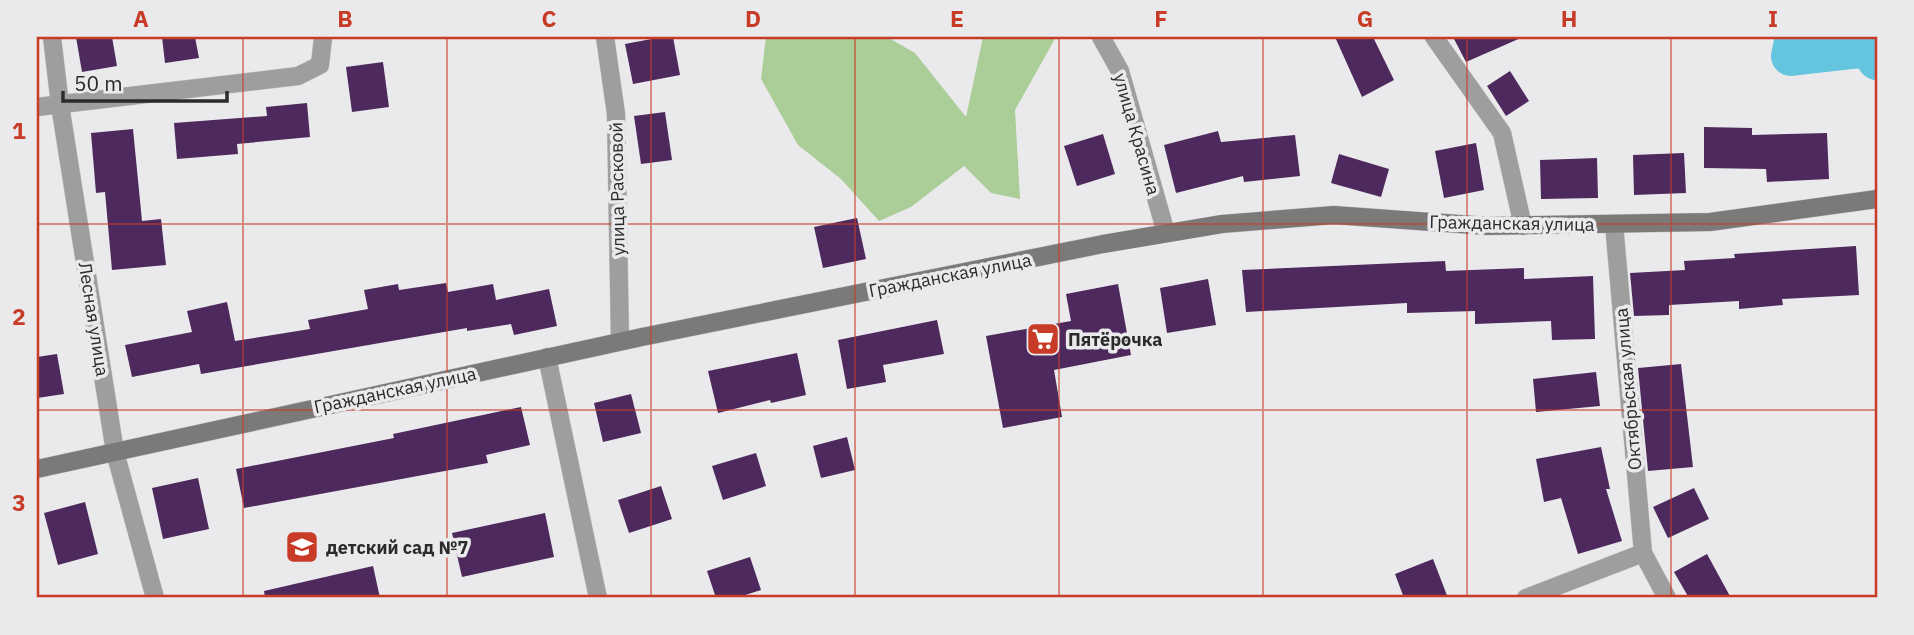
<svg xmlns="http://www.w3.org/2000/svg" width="1914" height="635" viewBox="0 0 1914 635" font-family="'IBM Plex Sans',sans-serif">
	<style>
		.green { fill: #abcd97 }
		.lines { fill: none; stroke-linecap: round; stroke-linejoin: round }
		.river { stroke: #65c4de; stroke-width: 40 }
		.building { fill: #4e295d }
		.street-casing { stroke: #c8c8c9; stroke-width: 19 }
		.secondary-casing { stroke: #c8c8c9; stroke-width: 19 }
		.street { stroke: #9f9e9e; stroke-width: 18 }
		.secondary { stroke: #7b7a79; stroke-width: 18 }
		.grid { fill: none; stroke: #c73b27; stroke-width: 2; stroke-opacity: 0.55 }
		.labels { text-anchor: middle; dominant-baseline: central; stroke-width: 7; stroke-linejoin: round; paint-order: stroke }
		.street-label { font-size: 18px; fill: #2b2b2b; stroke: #eaeaec }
		.poi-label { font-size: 18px; font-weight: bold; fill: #2b2b2b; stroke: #eaeaec; text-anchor: start }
		.neatline { fill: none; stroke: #c73b27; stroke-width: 2.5 }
		.grid-label { font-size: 23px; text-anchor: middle; font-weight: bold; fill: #c73b27 }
	</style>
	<rect width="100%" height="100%" fill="#eaeaec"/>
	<polygon class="green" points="766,37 887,37 915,53 966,117 983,37 1056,37 1015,110 1020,199 991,193 964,166 911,207 879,221 841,179 798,145 761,79"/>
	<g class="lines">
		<polyline class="river" points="1795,37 1791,56 1870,47 1877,60"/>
	</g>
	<g class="building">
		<polygon points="76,37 112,37 117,66 82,72"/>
		<polygon points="162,37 195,37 199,58 165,63"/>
		<polygon points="662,37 673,37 680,75 633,84 625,44"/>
		<polygon points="1335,37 1373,37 1394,80 1362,97"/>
		<polygon points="1453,37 1523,37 1466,62"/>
		<polygon points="383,62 389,107 352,112 346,67"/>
		<polygon points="1510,71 1529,101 1506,116 1487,86"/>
		<polygon points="307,103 310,137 237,144 238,154 177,159 174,123 267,116 266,107"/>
		<polygon points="665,112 672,160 641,164 634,116"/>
		<polygon points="1704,127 1752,128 1752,135 1827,133 1829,179 1767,182 1766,169 1704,168"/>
		<polygon points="133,129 142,221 161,219 166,265 112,270 105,192 96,193 91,133"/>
		<polygon points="1218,131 1221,142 1295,135 1300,176 1244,182 1243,176 1176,193 1164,145"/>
		<polygon points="1103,134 1115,174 1077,186 1064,146"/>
		<polygon points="1476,143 1484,190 1444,198 1435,151"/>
		<polygon points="1684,153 1686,193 1634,195 1633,155"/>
		<polygon points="1339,154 1389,169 1381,197 1331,183"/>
		<polygon points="1597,158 1598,198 1541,199 1540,160"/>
		<polygon points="857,218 866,259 823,268 814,227"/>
		<polygon points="1856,246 1859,295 1782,299 1783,305 1739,309 1739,301 1669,305 1669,315 1634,316 1630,273 1685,270 1684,261 1735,258 1734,254"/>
		<polygon points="1445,261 1446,271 1524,268 1524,279 1593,276 1595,339 1552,340 1551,321 1475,324 1475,311 1407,313 1407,303 1246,312 1242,270"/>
		<polygon points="1208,279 1216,325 1167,333 1160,288"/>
		<polygon points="446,283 448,292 493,284 496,300 549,289 557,326 514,335 511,324 467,331 467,328 201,374 199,364 132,377 125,345 192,332 187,311 227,302 235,341 310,329 308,320 368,309 364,290 398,284 399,290"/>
		<polygon points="1118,284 1131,355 1054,370 1062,417 1003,428 986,336 1071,321 1066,294"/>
		<polygon points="937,320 944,354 883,365 886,382 847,389 838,340"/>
		<polygon points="797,353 806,395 771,403 770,400 718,413 708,371"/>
		<polygon points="57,354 64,394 37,398 37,357"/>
		<polygon points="1681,364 1693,467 1648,471 1638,368"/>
		<polygon points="1596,372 1600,406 1536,412 1533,379"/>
		<polygon points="631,394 641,433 603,442 594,403"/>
		<polygon points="521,407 530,445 486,455 488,463 244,508 236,469 394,438 393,434"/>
		<polygon points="847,437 855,470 821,478 813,446"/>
		<polygon points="1601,447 1610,489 1606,489 1622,541 1578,554 1561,498 1544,502 1536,459"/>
		<polygon points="756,453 766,486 723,500 712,466"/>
		<polygon points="198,478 209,529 163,539 152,488"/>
		<polygon points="661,486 672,519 629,533 618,500"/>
		<polygon points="1694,488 1709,519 1668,538 1653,507"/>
		<polygon points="85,502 98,554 58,565 44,513"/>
		<polygon points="545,513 554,557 462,577 452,533"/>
		<polygon points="1707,554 1731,598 1689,598 1674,572"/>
		<polygon points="750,557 761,590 736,598 716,598 707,571"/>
		<polygon points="1433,559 1448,598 1404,598 1395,574"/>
		<polygon points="373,566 380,598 265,598 264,591"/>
	</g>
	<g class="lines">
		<defs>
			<g id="street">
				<polyline points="52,37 60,105 115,452 155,598"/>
				<polyline points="605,37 616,114 620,341"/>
				<polyline points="1101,37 1120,71 1166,233"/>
				<polyline points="1434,37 1502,133 1523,226"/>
				<polyline points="37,107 298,76 320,65 323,37"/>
				<polyline points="1614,224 1643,553 1667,598"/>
				<polyline points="547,357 598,598"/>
				<polyline points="1526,598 1643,553"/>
			</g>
			<polyline id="secondary" points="37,469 642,337 1103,244 1222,224 1334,215 1487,226 1710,222 1877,199"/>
		</defs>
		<use href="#street" class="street-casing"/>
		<use href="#secondary" class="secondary-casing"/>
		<use href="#street" class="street"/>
		<use href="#secondary" class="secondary"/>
	</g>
	<path class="grid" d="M243,37V598M447,37V598M651,37V598M855,37V598M1059,37V598M1263,37V598M1467,37V598M1671,37V598M37,224H1877M37,410H1877"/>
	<defs>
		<symbol id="supermarket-square" viewBox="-11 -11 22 22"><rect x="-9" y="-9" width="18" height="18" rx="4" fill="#c73b27" stroke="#eaeaec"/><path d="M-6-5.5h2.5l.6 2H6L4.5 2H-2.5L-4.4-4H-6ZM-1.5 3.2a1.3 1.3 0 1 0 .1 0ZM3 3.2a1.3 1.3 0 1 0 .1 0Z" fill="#fff"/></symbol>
		<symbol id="school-square" viewBox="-11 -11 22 22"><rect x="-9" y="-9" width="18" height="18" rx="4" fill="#c73b27" stroke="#eaeaec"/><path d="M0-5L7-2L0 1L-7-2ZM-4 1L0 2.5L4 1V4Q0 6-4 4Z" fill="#fff"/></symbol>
	</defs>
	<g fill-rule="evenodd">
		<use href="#supermarket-square" x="1024" y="320" width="38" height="38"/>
		<use href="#school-square" x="283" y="528" width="38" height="38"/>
	</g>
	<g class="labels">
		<g class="street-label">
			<text transform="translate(1137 134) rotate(74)">улица Красина</text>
			<text transform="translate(617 189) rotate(-91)">улица Расковой</text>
			<text transform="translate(1512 223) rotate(1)">Гражданская улица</text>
			<text transform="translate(950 275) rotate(-11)">Гражданская улица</text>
			<text transform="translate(94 319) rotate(81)">Лесная улица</text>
			<text transform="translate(1628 389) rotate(-95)">Октябрьская улица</text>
			<text transform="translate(395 390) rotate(-12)">Гражданская улица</text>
		</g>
		<g class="poi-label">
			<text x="1068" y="339">Пятёрочка</text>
			<text x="326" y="547">детский сад №7</text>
		</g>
	</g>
	<rect width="1914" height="635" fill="none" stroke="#eaeaec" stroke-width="77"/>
	<path d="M63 91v10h164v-10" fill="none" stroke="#2b2b2b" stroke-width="3.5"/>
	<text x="74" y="91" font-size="21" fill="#2b2b2b" stroke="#eaeaec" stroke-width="5" paint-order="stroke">50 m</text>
	<rect x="38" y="38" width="1838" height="558" class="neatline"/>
	<g class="grid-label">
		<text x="141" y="27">A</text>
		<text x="345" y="27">B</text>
		<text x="549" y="27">C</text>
		<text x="753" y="27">D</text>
		<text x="957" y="27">E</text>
		<text x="1161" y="27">F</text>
		<text x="1365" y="27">G</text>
		<text x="1569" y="27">H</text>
		<text x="1773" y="27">I</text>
		<text x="19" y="139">1</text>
		<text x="19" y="325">2</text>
		<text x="19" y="511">3</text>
	</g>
</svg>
